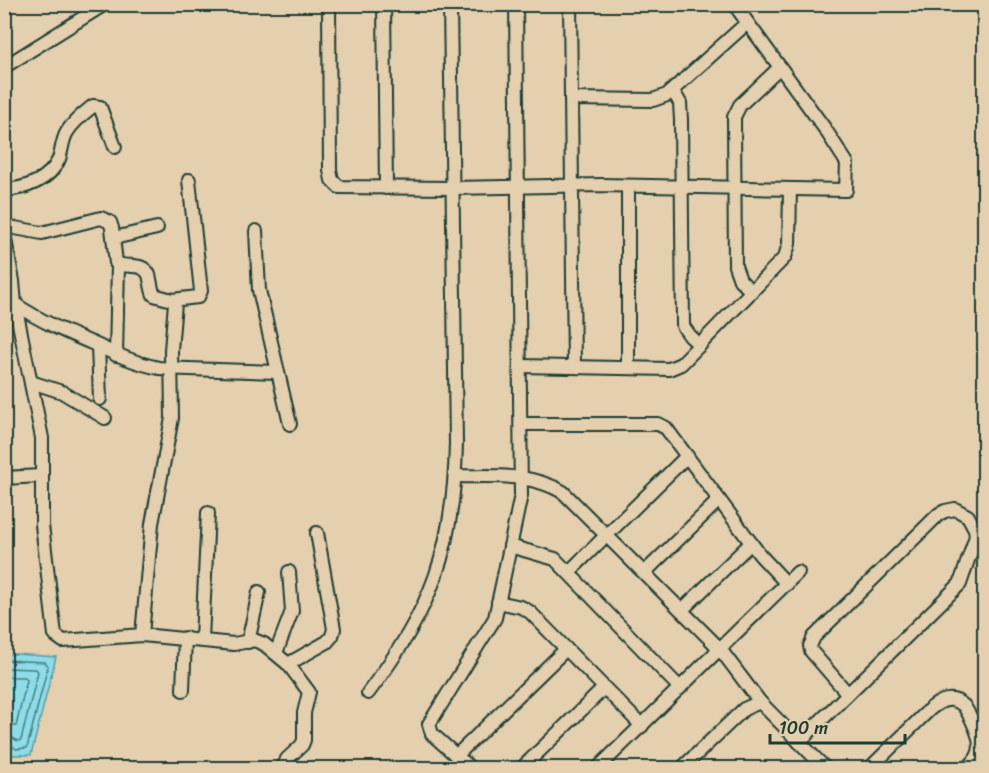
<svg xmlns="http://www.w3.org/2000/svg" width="989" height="773" viewBox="0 0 989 773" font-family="Sriracha,sans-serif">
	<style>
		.water { fill: #8ddce9; stroke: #619ca1; stroke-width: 1.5 }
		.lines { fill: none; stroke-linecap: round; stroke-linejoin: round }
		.shore { stroke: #4b7d7c; stroke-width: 1.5 }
		.minor-casing { stroke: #1f3d34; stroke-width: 16 }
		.minor { stroke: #e4cfae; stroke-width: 12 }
	</style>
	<rect width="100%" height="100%" fill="#e4cfae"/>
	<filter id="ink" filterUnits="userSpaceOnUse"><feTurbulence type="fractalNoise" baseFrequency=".0167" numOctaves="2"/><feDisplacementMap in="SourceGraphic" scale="12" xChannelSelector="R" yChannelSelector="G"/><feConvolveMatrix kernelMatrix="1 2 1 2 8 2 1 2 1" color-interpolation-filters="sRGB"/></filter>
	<g filter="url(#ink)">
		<polygon class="water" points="15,654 56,657 31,755 13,755 5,747 5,655"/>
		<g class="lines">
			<g class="shore">
				<polyline points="4,660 45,662 48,666 27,748 16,749 10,744 4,744"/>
				<polyline points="4,668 36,669 38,672 21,740 18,741 11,737 4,736"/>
				<polyline points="4,677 25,677 27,680 16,726 4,727"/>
			</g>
			<defs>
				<g id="minor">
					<polyline points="329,4 330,170 332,180 339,187 452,188 602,185 846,190 847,163 825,129 734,4"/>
					<polyline points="384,4 386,188"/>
					<polyline points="570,4 574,367"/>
					<polyline points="4,67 105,4"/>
					<polyline points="673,91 680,103 681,120 683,326 690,336 700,345"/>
					<polyline points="571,99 653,100 667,95 747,23"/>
					<polyline points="628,186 628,368"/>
					<path d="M4,190C25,189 50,180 59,159C62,151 62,140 67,132C73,122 84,113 93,106L100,107L115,147"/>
					<path d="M4,226L42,233L101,218L110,222L112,228L116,263C126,269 143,261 149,275C151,281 151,289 154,295L172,300L175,303L171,350L172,418L152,524L142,635"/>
					<polyline points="256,231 259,290 290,424"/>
					<polyline points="4,234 13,281 15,304 42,438 42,525 55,635 63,641 142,635 234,644 254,640 264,644 288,664 327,642 332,636 334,629 317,533"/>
					<polyline points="114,238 157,228"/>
					<polyline points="752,292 740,280 735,266 734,117 740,105 780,67"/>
					<polyline points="172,300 198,297 201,291 189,180"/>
					<path d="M15,304C40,321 66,332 94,344C115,354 135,363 159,368L277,372"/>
					<polyline points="98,346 100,399"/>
					<polyline points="116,355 118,265"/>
					<polyline points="520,366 669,369 681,364 785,257 789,244 790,189"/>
					<polyline points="31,382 62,392 105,418"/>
					<polyline points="521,424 658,424 666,428 760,555 787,584"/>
					<path d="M455,476C494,477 528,472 563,492L720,649L760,702"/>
					<polyline points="4,478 41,476"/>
					<polyline points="510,546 555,559 680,688"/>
					<polyline points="569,572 687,456"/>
					<polyline points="645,572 719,500"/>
					<polyline points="498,602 521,607 530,612 642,726"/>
					<polyline points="682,610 751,543"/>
					<polyline points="202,639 208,513"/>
					<polyline points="248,642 259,592"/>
					<polyline points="276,653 292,611 289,572"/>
					<polyline points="183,690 185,638"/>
					<path d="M368,693C432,609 454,550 456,443L450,4"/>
					<polyline points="799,742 960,584 976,536 975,529 968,516 955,509 945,511 939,514 814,637 810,646 811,651 848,694"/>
					<polyline points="456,756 566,649"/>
					<polyline points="283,768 287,759 302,745 304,740 304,713 309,692 288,664"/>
					<polyline points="470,768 432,734 429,724 495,618 521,495 516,4"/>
					<polyline points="522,768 604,688"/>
					<polyline points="598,768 798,572"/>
					<polyline points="682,768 744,709 760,702 825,768"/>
					<path d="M870,768L930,709C941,700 952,695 964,706C971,717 983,739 979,752C977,759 972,764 967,768"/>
				</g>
			</defs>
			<use href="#minor" class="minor-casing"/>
			<use href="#minor" class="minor"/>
		</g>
	</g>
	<rect width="989" height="773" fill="none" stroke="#e4cfae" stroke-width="24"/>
	<rect x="12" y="12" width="965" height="749" fill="none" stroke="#1f3d34" stroke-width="2" filter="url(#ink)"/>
	<path d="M770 734v9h135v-9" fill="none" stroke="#1f3d34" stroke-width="3"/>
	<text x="779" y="734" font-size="18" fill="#1f3d34" stroke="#e4cfae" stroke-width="4.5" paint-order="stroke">100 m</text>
</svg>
